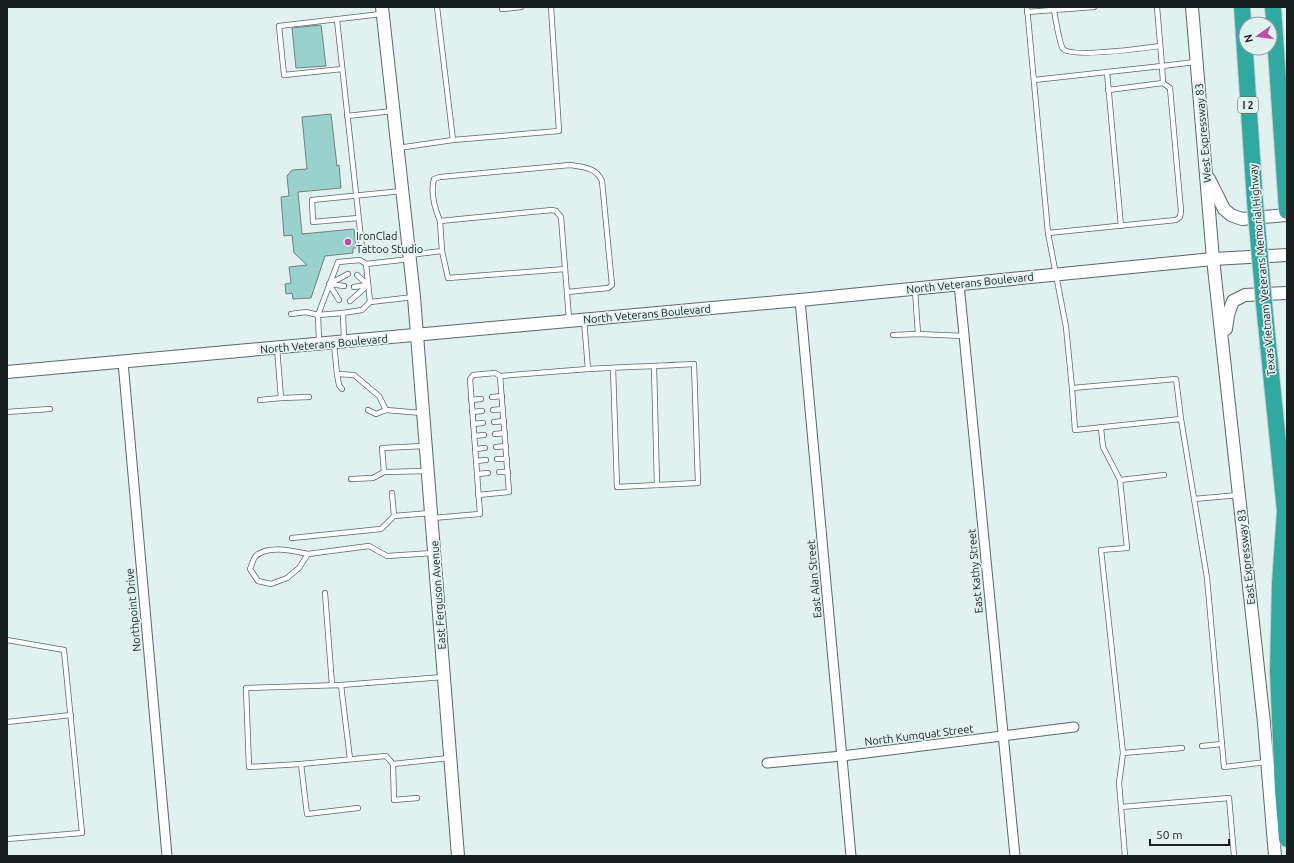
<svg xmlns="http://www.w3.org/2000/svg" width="1294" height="863" viewBox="0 0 1294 863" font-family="Ubuntu,sans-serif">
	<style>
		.building { fill: #99d2cd; stroke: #71817f }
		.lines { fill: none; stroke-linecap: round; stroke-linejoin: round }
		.lane-casing { stroke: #5a6867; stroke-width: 6 }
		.street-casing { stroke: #5a6867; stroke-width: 11 }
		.secondary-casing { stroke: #5a6867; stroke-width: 14 }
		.highway-casing { stroke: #cccece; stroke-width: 18 }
		.lane { stroke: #fff; stroke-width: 4.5 }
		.street { stroke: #fff; stroke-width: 9 }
		.secondary { stroke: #fff; stroke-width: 12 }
		.highway { stroke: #30a9a3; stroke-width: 16 }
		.highway-bridge-casing { stroke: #cccece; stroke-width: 18; stroke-linecap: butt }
		.highway-bridge { stroke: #30a9a3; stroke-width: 16 }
		.poi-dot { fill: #ba4dac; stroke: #e0f1f0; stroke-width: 1.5 }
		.labels { text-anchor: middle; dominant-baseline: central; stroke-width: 3.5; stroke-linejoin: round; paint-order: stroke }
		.shield { fill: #e0f1f0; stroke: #555e5e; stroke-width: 1 }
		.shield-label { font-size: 10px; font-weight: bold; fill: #191f1f }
		.street-label { font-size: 11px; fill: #191f1f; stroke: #e0f1f0 }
		.poi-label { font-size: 11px; fill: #191f1f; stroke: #e0f1f0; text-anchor: start }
	</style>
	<rect width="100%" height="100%" fill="#e0f1f0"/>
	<g class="building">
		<polygon points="321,25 326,66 296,68 292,28"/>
		<polygon points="331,114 337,166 339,165 341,188 298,192 302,234 354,229 356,248 353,248 353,253 325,256 311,298 293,299 292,293 286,294 285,284 291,283 289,267 307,265 294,253 292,235 284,236 281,197 289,196 287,176 292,170 307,169 302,117"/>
	</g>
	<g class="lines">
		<defs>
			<g id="lane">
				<polyline points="437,7 453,140"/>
				<polyline points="502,7 502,9 521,7"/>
				<polyline points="1027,7 1048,233 1066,327 1072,388"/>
				<path d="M1054,7C1054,13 1060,45 1063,49C1072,58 1145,48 1160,46"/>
				<polyline points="1157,7 1162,66 1195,62"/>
				<polyline points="1027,12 1094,7"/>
				<polyline points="337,20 362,248"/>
				<polyline points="342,69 284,75 279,26 381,14"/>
				<polyline points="1107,72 1121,226"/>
				<polyline points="1034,80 1162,66 1163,83 1170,88 1181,211 1180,217 1176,220 1048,233"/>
				<polyline points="1108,90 1163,83"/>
				<polyline points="347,116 393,111"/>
				<polyline points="398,148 453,140 559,131 551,7"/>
				<polyline points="358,218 313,222 312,200 402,191"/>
				<path d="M440,221C435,209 430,193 434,179L440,177L570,165C582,167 596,167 602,181L612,285L608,288L567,292"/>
				<polyline points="442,251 448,278 565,269"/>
				<polyline points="409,255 442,251 440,221 552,210 556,211 561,217 569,319"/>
				<polyline points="410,259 366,264 370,302 414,297"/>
				<polyline points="357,275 368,285"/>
				<polyline points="329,284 348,274"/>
				<polyline points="329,284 339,300"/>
				<polyline points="329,284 344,286"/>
				<polyline points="354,287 367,285"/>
				<polyline points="915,290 918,334"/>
				<polyline points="350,301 368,285"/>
				<polyline points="343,313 362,310 370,302"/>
				<polyline points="291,314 306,312 318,315 338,262 360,260 366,264"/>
				<polyline points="893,335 918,334 964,336"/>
				<polyline points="319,342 318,315 343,313 344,340"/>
				<polyline points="334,344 337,374 354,375 379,396 386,410 422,413"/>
				<polyline points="654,367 657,485"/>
				<path d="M588,369C623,367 659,366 694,364L698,483L617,487L613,368"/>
				<polyline points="337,374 339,385 342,389"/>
				<polyline points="492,397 502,396"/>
				<polyline points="281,398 309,397"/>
				<polyline points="260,400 281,398 277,348"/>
				<polyline points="471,400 481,399"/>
				<polyline points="368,410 376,414 386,410"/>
				<polyline points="493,410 503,409"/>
				<polyline points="7,412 50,409"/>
				<polyline points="472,412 482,411"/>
				<polyline points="1181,419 1075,430 1072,388 1176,379 1181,419 1207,578 1224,767 1267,762"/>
				<polyline points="494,422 504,421"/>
				<polyline points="473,424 483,423"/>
				<polyline points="1101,428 1103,447 1120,480"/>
				<polyline points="495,434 505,433"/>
				<polyline points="474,436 484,435"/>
				<polyline points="496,447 506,446"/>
				<polyline points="475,449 485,448"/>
				<polyline points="497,459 507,459"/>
				<polyline points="476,461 486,460"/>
				<polyline points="384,472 382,448 424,446"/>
				<polyline points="499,472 508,472"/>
				<polyline points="477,474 488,473"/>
				<polyline points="1164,475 1120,480 1127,548 1101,550 1123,753 1182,748"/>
				<polyline points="351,479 373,478 384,472 427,471"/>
				<polyline points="392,493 394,516 430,513"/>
				<polyline points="478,495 509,492 500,376"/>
				<polyline points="1194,499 1239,495"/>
				<polyline points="432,518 480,514 470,379 473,375 495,373 500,376 588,369 584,320"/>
				<polyline points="292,538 381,529 394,516"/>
				<path d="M308,554C294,551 266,544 255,557C253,559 252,565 250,569L258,581L271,584L287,578L299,568L308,554L369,546L387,556L433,553"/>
				<polyline points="325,593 332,685"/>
				<polyline points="7,640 64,650 82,833 7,839"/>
				<polyline points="341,685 443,677"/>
				<polyline points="7,722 71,715"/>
				<polyline points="1202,746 1222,744"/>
				<polyline points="350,759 341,685 246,688 249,767 301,764 386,756 393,764 449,758"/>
				<polyline points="301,764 307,814 358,808"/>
				<polyline points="393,764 394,800 417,798"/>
				<polyline points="1121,807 1119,783 1123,753"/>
				<polyline points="1125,856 1121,807 1229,798 1234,856"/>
			</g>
			<g id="street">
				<polyline points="959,284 1015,856"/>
				<polyline points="800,300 851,856"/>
				<polyline points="123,362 167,856"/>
				<polyline points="767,763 842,756 1074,727"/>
			</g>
			<g id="secondary">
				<polyline points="382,7 414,297 458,856"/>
				<polyline points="1192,7 1213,259 1264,723 1275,856"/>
				<polyline points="1209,179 1224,209 1231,215 1242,219 1287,215"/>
				<polyline points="1226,329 1228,315 1233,301 1245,295 1287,293"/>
				<polyline points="7,372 800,300 1213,259 1287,255"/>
			</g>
			<g id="highway">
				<polyline points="1242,7 1255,202"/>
				<polyline points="1273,7 1287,211"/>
				<polyline points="1265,314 1286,521"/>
				<polyline points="1285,511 1280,583 1278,671 1283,790 1287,839"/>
			</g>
		</defs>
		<use href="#lane" class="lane-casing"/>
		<use href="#street" class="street-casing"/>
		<use href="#secondary" class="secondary-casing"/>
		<use href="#highway" class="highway-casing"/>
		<use href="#lane" class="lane"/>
		<use href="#street" class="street"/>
		<use href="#secondary" class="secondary"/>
		<use href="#highway" class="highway"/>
		<defs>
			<polyline id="highway-bridge" points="1255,202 1265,314"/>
		</defs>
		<use href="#highway-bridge" class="highway-bridge-casing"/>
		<use href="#highway-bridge" class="highway-bridge"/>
	</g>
	<circle class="poi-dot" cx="348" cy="242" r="4"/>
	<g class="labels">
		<rect class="shield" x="1238" y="97" width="20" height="16" rx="3"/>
		<g class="shield-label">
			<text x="1248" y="105">I 2</text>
		</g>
		<g class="street-label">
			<text transform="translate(1203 133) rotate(-95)">West Expressway 83</text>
			<text transform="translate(1262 270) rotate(-95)">Texas Vietnam Veterans Memorial Highway</text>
			<text transform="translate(970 283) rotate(-6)">North Veterans Boulevard</text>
			<text transform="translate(647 314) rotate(-5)">North Veterans Boulevard</text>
			<text transform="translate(324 344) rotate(-5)">North Veterans Boulevard</text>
			<text transform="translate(1246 557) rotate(-96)">East Expressway 83</text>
			<text transform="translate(975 571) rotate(-95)">East Kathy Street</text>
			<text transform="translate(814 579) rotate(-95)">East Alan Street</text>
			<text transform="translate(438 595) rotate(-94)">East Ferguson Avenue</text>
			<text transform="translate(133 610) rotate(-95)">Northpoint Drive</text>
			<text transform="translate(919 735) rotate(-7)">North Kumquat Street</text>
		</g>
		<g class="poi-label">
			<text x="356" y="236">IronClad<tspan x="356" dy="13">Tattoo Studio</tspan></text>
		</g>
	</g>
	<rect width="1294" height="863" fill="none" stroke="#191f1f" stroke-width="16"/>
	<g transform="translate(1258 36) rotate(256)"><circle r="19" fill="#e0f1f0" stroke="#909d9c"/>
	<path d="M0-3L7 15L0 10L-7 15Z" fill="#ba4dac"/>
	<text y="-6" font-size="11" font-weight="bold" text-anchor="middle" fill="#191f1f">N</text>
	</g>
	<path d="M1150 839v6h79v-6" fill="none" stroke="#191f1f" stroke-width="2"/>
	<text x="1156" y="839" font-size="12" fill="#191f1f" stroke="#e0f1f0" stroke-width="3" paint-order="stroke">50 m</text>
</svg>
